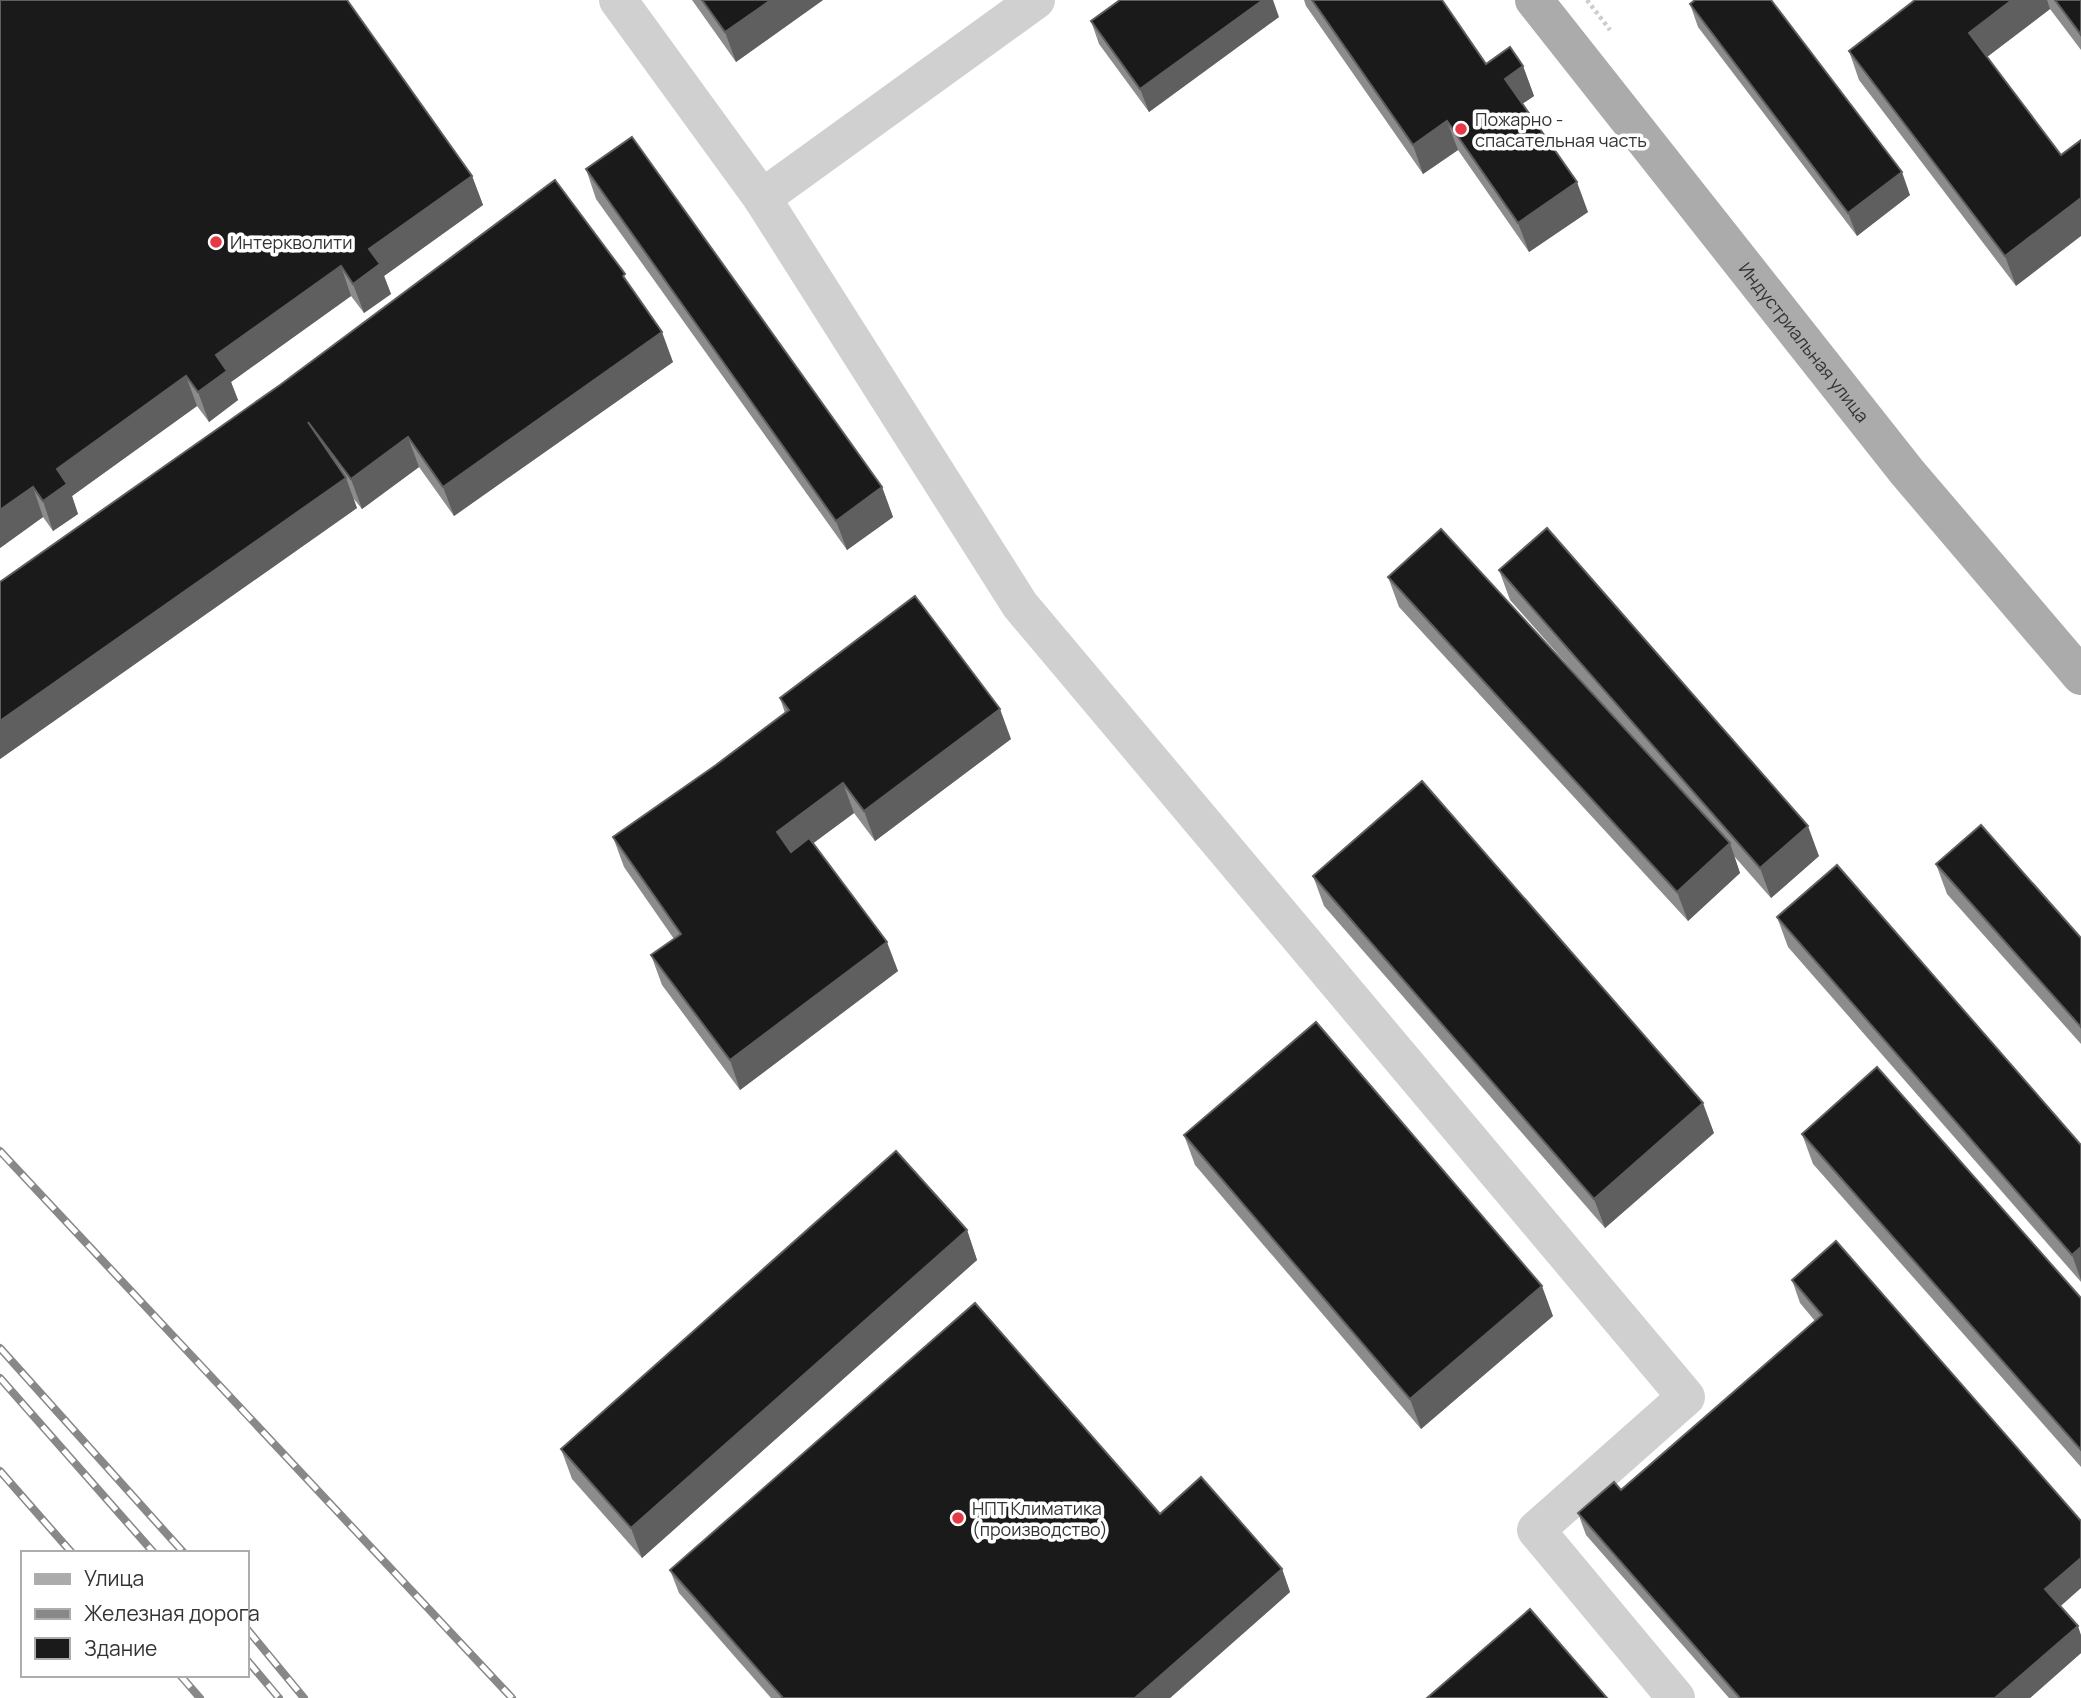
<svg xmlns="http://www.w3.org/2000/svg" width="2081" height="1698" viewBox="0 0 2081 1698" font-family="Manrope,sans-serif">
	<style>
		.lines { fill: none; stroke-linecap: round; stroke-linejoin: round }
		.path { stroke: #cdcdcd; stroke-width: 4.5; stroke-dasharray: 3.5 3.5; stroke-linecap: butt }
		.minor { stroke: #d0d0d0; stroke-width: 38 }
		.major { stroke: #ababab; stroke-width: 38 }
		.rail-casing { stroke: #888; stroke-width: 8 }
		.rail { stroke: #fff; stroke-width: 5; stroke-dasharray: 16; stroke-linecap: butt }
		.wall { fill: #8c8c8c }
		.shaded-wall { fill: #5f5f5f }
		.building { fill: #1a1a1a; stroke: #5f5f5f; stroke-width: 2 }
		.poi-dot { fill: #e63946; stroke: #fff; stroke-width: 2.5 }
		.labels { text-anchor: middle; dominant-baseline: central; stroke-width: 7; stroke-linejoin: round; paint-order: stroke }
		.poi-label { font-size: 18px; fill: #333; stroke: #fff; text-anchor: start }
		.street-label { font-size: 18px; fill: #333; stroke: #fff }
	</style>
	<rect width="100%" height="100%" fill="#fff"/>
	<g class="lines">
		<polyline class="path" points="1587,0 1610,30"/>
		<g class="minor">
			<polyline points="618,0 762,198 1020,605 1686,1397 1536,1530 1676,1698"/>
			<polyline points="762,198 1036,0"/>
		</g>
		<path class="major" id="s1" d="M1534,0L1907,472L2081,676"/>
		<defs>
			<g id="rail">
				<polyline points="0,1151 512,1698"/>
				<polyline points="0,1348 184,1553"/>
				<polyline points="0,1378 154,1553"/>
				<polyline points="0,1471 72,1553"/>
				<polyline points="247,1629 304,1698"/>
				<polyline points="247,1660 279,1698"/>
				<polyline points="180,1675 200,1698"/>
			</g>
		</defs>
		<use href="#rail" class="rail-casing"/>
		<use href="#rail" class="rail"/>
	</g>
	<g class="wall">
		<polygon points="0,0 472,176 483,205 384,276 391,294 364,313 351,296 231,382 238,400 209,422 197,406 72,496 78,514 53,531 43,517 0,548"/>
		<polygon points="692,0 823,0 736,62"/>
		<polygon points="1304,0 1442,0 1486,64 1523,66 1534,96 1522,104 1588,212 1529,252 1458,150 1423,174 1306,6"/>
		<polygon points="1915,0 2081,0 2081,50 2050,9 1987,57 2016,286 1859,80 1849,51"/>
		<polygon points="1690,4 1910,195 1857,236 1698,27"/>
		<polygon points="1279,17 1149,112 1099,44 1091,21"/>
		<polygon points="586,169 882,487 893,517 847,550 596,199"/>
		<polygon points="629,285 673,362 454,516 419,467 362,509 353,498 357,508 0,759 0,582"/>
		<polygon points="1499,570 1819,856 1771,898 1734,856 1740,873 1688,921 1399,607 1388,577 1594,695 1510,600"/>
		<polygon points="780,698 1011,739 875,841 854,813 813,843 898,971 740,1090 662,985 651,955 674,939 624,867 613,837 716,765 785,713"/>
		<polygon points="1936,864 2081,938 2081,1044 1947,894"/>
		<polygon points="1313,876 1714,1133 1605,1228 1324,906"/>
		<polygon points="1777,917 2081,1145 2081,1282 1788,947"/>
		<polygon points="1802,1134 2081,1298 2081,1467 1813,1164"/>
		<polygon points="1184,1135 1553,1316 1421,1429 1195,1165"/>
		<polygon points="967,1230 977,1260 642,1558 572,1479 561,1449"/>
		<polygon points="1836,1241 2060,1606 2081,1653 2030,1698 1729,1698 1586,1535 1578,1513 1621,1490 1815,1321 1800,1303 1792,1280"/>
		<polygon points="1160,1514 1282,1569 1290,1592 1170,1698 771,1698 679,1593 670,1570"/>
	</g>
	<g class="shaded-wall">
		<polygon points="771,0 823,0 736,62 725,32"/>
		<polygon points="1263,0 1273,0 1279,17 1149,112 1140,89"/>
		<polygon points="2012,0 2047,0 2050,9 1979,63 1969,33"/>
		<polygon points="1523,66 1534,96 1516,108 1505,79"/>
		<polygon points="1447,121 1458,150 1423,174 1413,145"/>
		<polygon points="1902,172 1910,195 1857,236 1848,213"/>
		<polygon points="472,176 483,205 384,276 391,294 364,313 353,284 369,249"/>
		<polygon points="1577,182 1588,212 1529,252 1518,223"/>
		<polygon points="2081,198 2081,236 2016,286 2005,256"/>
		<polygon points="341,266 351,296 231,382 238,400 209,422 198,392 216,355"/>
		<polygon points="662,332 673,362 454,516 443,487"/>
		<polygon points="186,376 197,406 72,496 78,514 53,531 43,501 57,469"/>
		<polygon points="408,437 419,467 362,509 351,479"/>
		<polygon points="346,478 357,508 0,759 0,721"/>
		<polygon points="33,487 43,517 0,548 0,510"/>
		<polygon points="882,487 893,517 847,550 836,521"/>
		<polygon points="1000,709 1011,739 875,841 864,811"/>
		<polygon points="843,783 854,813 788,862 777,832"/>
		<polygon points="1808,826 1819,856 1771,898 1760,868"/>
		<polygon points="1730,843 1740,873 1688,921 1677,892"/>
		<polygon points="887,942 898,971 740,1090 730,1060"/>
		<polygon points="1703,1103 1714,1133 1605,1228 1594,1199"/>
		<polygon points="967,1230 977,1260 642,1558 631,1528"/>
		<polygon points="2081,1247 2081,1280 2072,1255"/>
		<polygon points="1542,1286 1553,1316 1421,1429 1410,1399"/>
		<polygon points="2081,1558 2081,1588 2054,1612 2045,1589"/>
		<polygon points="1282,1569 1290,1592 1170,1698 1135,1698"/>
		<polygon points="2078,1626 2081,1635 2081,1653 2030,1698 1995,1698"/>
	</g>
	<g class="building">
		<polygon points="0,0 347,0 472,176 369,249 380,264 353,284 341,266 216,355 227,371 198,392 186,376 57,469 67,484 43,501 33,487 0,510"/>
		<polygon points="702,0 771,0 725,32"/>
		<polygon points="1120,0 1263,0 1140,89 1091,21"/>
		<polygon points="1312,0 1442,0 1486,64 1510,47 1523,66 1505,79 1577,182 1518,223 1447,121 1413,145"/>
		<polygon points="1695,0 1771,0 1902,172 1848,213 1690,4"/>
		<polygon points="1915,0 2012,0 1969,33 2061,155 2081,140 2081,198 2005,256 1849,51"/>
		<polygon points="2055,0 2081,0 2081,35"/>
		<polygon points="632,137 882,487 836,521 586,169"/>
		<polygon points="555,180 625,274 623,276 662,332 443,487 408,437 351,479 308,422 346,478 0,721 0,582 280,385"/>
		<polygon points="1547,528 1808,826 1760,868 1499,570"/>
		<polygon points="1441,529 1730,843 1677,892 1388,577"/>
		<polygon points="915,596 1000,709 864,811 843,783 777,832 791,852 809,838 887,942 730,1060 651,955 681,934 613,837 716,765 789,710 780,698"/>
		<polygon points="1422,781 1703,1103 1594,1199 1313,876"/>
		<polygon points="1981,825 2081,938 2081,1027 1936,864"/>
		<polygon points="1837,865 2081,1145 2081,1247 2072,1255 1777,917"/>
		<polygon points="1316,1022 1542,1286 1410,1399 1184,1135"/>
		<polygon points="1877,1067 2081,1298 2081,1450 1802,1134"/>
		<polygon points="896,1151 967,1230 631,1528 561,1449"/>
		<polygon points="1836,1241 2081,1521 2081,1558 2045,1589 2078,1626 1995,1698 1740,1698 1578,1513 1614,1482 1621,1490 1822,1315 1792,1280"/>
		<polygon points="975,1303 1160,1514 1201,1477 1282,1569 1135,1698 783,1698 670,1570"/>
		<polygon points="1530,1609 1607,1698 1427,1698"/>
	</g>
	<g class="poi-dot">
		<circle cx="1461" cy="129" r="7"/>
		<circle cx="216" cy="242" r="7"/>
		<circle cx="958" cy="1518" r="7"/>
	</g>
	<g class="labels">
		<g class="poi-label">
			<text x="1475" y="119">Пожарно -<tspan x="1475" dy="21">спасательная часть</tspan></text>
			<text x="230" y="242">Интеркволити</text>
			<text x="972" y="1508">НПТ Климатика<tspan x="972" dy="21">(производство)</tspan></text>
		</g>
		<g class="street-label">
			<text stroke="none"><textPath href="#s1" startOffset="436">Индустриальная улица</textPath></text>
		</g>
	</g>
	<rect x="21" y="1551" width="228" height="126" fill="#ffffff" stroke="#adadad" stroke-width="2"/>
	<rect x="35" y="1574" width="35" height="10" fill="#ababab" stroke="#adadad" stroke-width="2"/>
	<text x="84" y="1586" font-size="21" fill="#333333">Улица</text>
	<rect x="35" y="1609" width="35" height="10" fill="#888888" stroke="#adadad" stroke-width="2"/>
	<text x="84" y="1621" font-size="21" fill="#333333">Железная дорога</text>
	<rect x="35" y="1638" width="35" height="21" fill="#1a1a1a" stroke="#adadad" stroke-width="2"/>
	<text x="84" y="1656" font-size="21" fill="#333333">Здание</text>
</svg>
